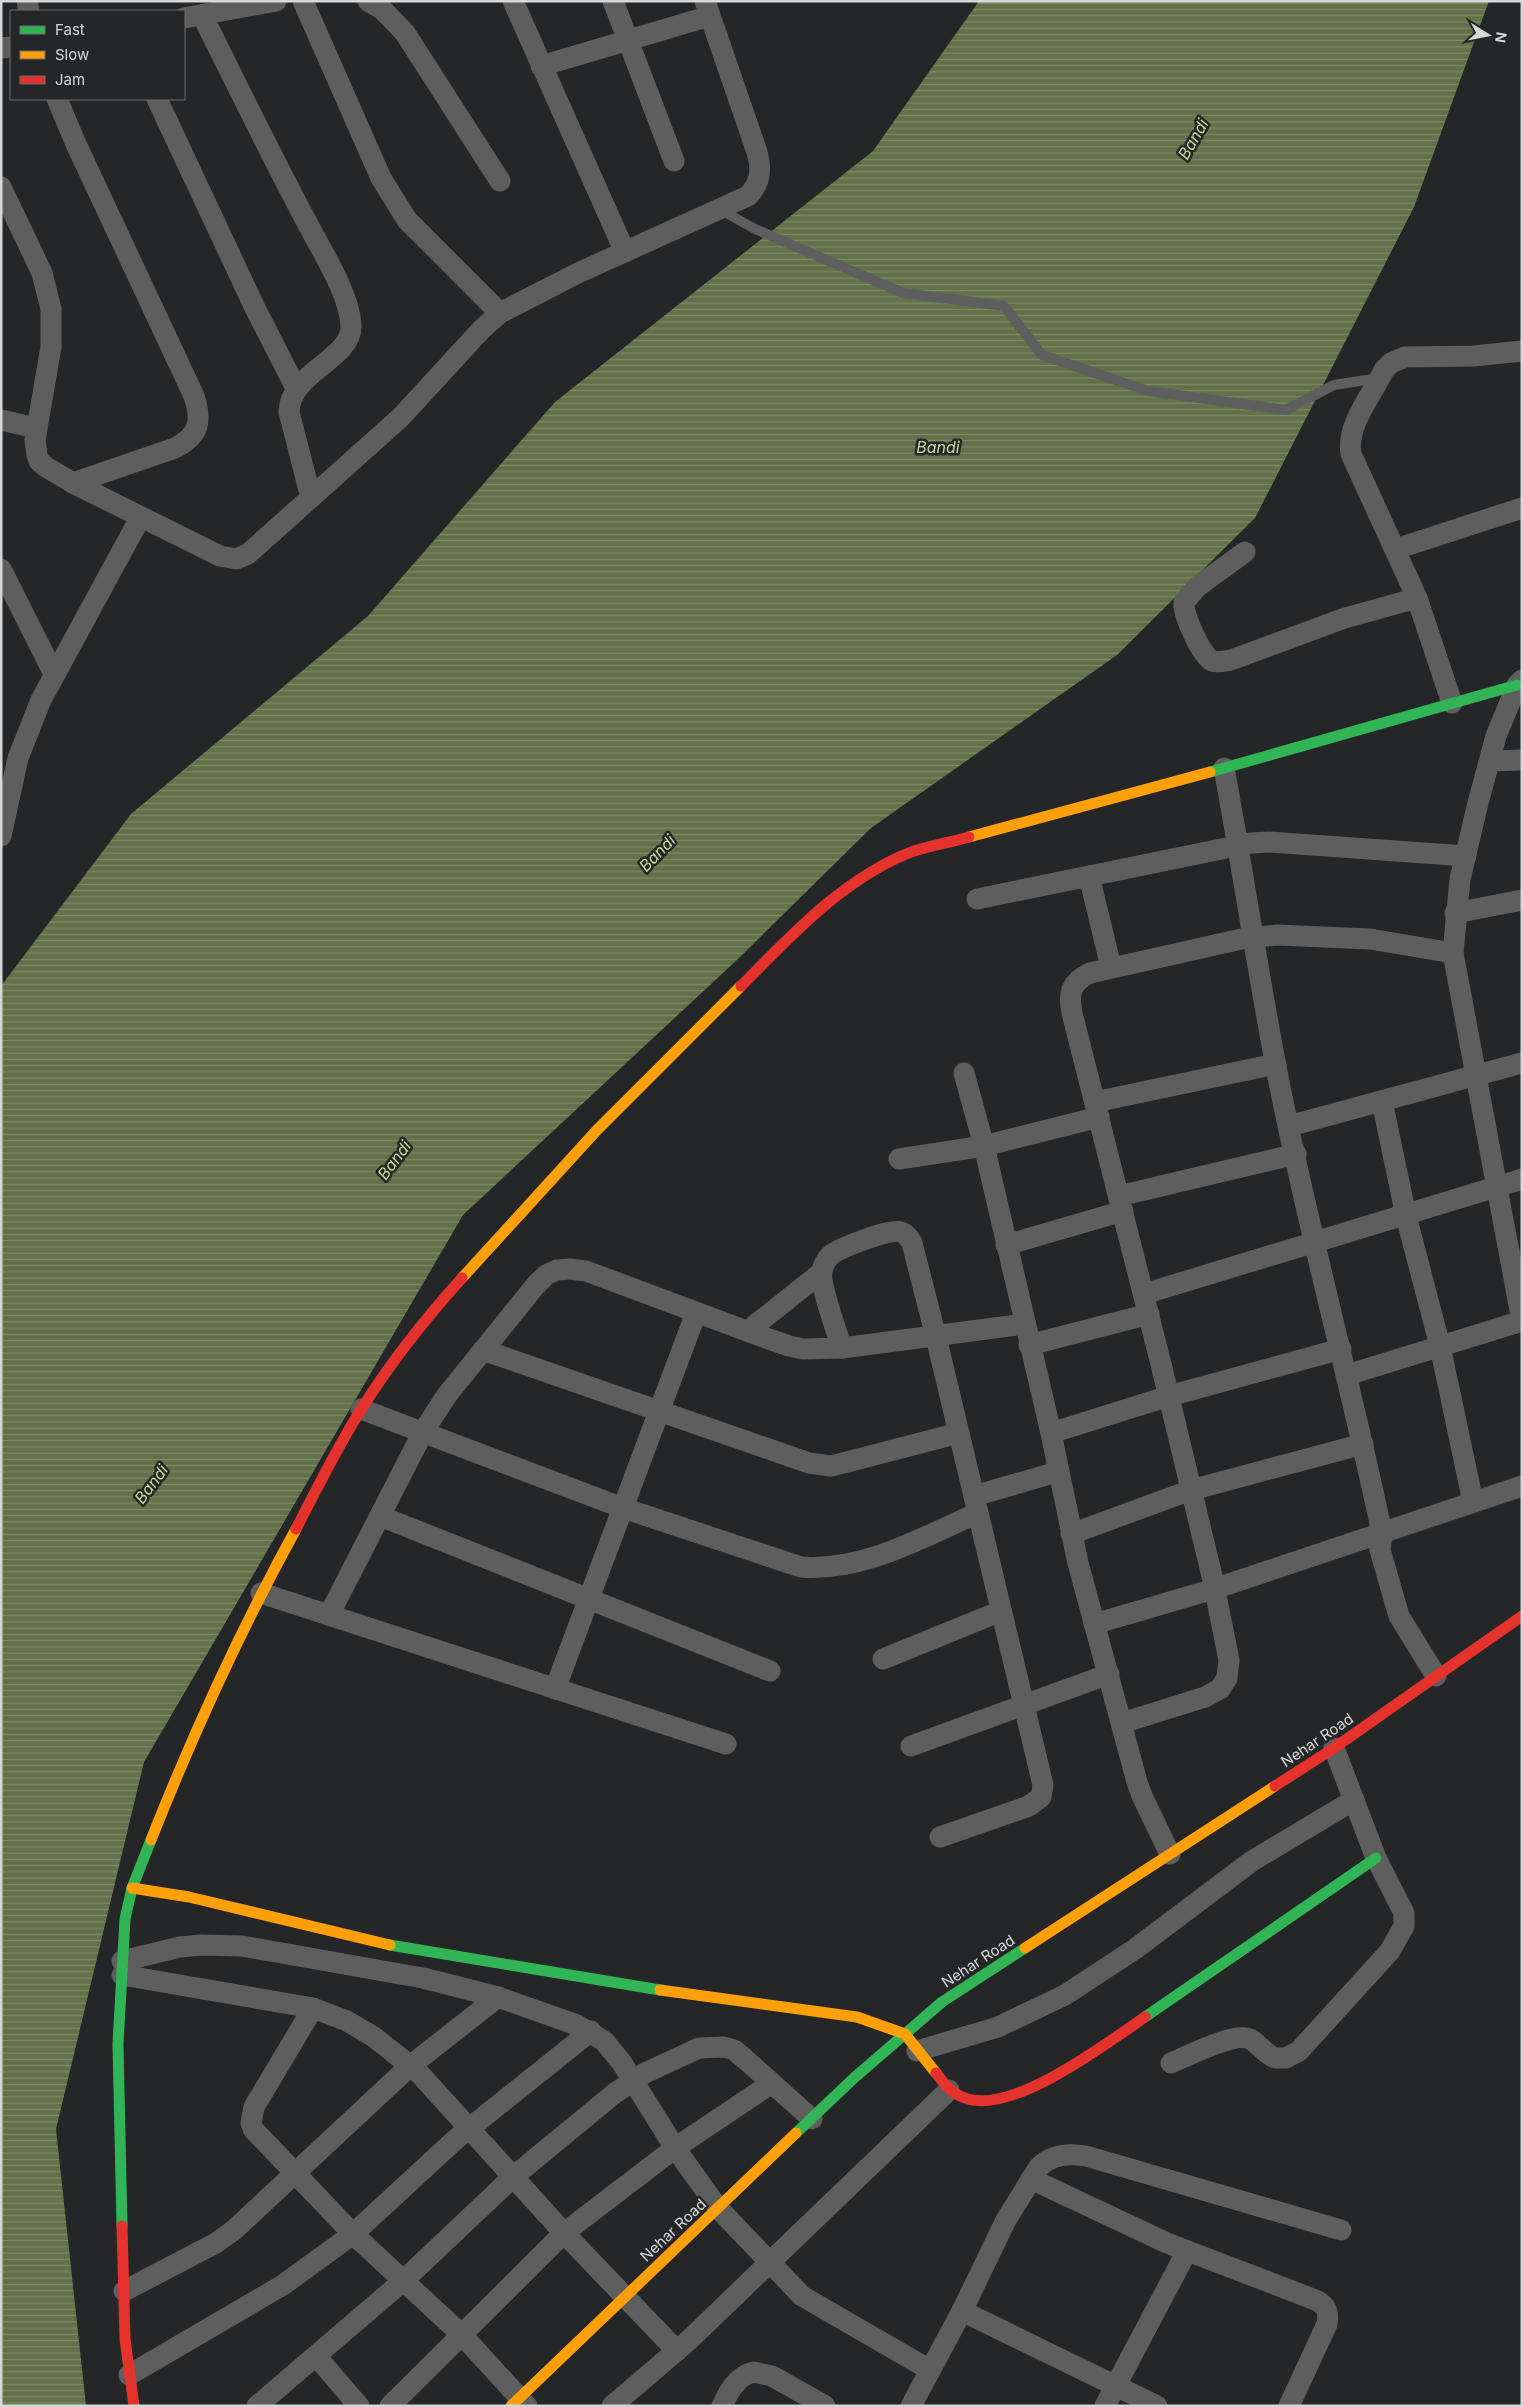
<svg xmlns="http://www.w3.org/2000/svg" width="1523" height="2407" viewBox="0 0 1523 2407" font-family="Inter,sans-serif">
	<style>
		.water { fill: url(#water-rules) }
		.lines { fill: none; stroke-linecap: round; stroke-linejoin: round }
		.lane { stroke: #5e5e5e; stroke-width: 10 }
		.street { stroke: #5e5e5e; stroke-width: 21 }
		.fast { stroke: #30b455; stroke-width: 11 }
		.slow { stroke: #ff9f0a; stroke-width: 11 }
		.jam { stroke: #e5322d; stroke-width: 11 }
		.labels { text-anchor: middle; dominant-baseline: central; stroke-width: 5; stroke-linejoin: round; paint-order: stroke }
		.street-label { font-size: 15px; fill: #d6d7d9; stroke: #242628 }
		.water-label { font-size: 16px; font-style: italic; fill: #c2dc95; stroke: #242628 }
	</style>
	<defs>
		<pattern id="water-rules" width="6" height="5" patternUnits="userSpaceOnUse" patternTransform="scale(1.25)"><rect width="6" height="5" fill="#617148"/><path d="M0 2.5h6" fill="none" stroke="#7e8b6a"/></pattern>
	</defs>
	<rect width="100%" height="100%" fill="#252627"/>
	<polygon class="water" points="979,1 1489,1 1414,207 1255,518 1117,655 871,828 739,958 463,1215 144,1762 56,2129 86,2406 1,2406 1,986 131,814 368,616 555,402 873,151"/>
	<g class="lines">
		<polyline class="lane" points="719,209 755,229 903,293 1004,306 1042,355 1148,391 1286,410 1334,385 1379,378"/>
		<g class="street">
			<polyline points="27,1 29,11"/>
			<polyline points="303,1 381,178 407,220 500,313"/>
			<polyline points="368,1 383,10 405,33 500,181"/>
			<polyline points="513,1 625,252"/>
			<polyline points="613,1 674,161"/>
			<path d="M202,15C235,81 268,149 303,215C318,245 350,293 351,326C352,359 290,372 289,412L311,498"/>
			<polyline points="184,18 276,1"/>
			<polyline points="1,48 11,47"/>
			<polyline points="541,66 710,16"/>
			<path d="M57,99L76,144L194,396C202,421 200,435 175,448L73,483"/>
			<polyline points="157,99 255,308 296,388"/>
			<path d="M1,187L42,273L51,309V347L35,440L37,455L39,461L46,467L73,483L220,556L236,559L248,554L401,417L481,330L500,313L578,273L748,196C761,183 762,169 757,152L705,1"/>
			<polyline points="1,420 36,428"/>
			<polyline points="1396,549 1522,508"/>
			<path d="M1245,552L1197,587L1184,602C1182,613 1202,657 1212,661C1218,663 1225,661 1231,660L1345,618L1417,598"/>
			<polyline points="1,569 54,674"/>
			<polyline points="1522,680 1517,685 1496,736 1478,803 1460,879 1453,953 1522,1321"/>
			<path d="M1452,703L1417,598L1351,454C1346,425 1372,395 1384,370L1391,363L1405,357L1474,356L1522,351"/>
			<polyline points="1490,761 1522,760"/>
			<path d="M1224,768C1243,871 1258,974 1278,1077C1308,1230 1350,1380 1382,1533L1380,1550L1399,1616L1436,1676"/>
			<polyline points="1,836 18,758 41,700 140,518"/>
			<polyline points="1089,876 1111,967"/>
			<polyline points="977,899 1251,843 1269,842 1466,856"/>
			<polyline points="1455,913 1522,900"/>
			<polyline points="964,1073 984,1146 1051,1433 1078,1563 1137,1782 1142,1796 1170,1854"/>
			<polyline points="1382,1101 1406,1216 1440,1346 1473,1502"/>
			<polyline points="1095,1102 1276,1064"/>
			<polyline points="1289,1126 1522,1063"/>
			<polyline points="899,1159 984,1146 1099,1117"/>
			<polyline points="1119,1196 1296,1154"/>
			<polyline points="1006,1245 1123,1211"/>
			<polyline points="1144,1294 1522,1179"/>
			<polyline points="752,1333 754,1326 822,1272"/>
			<polyline points="1029,1345 1149,1314"/>
			<path d="M842,1348C837,1332 819,1284 822,1270C824,1264 828,1257 832,1254C843,1247 890,1228 901,1232C907,1234 909,1238 912,1243L936,1337L1043,1785L1041,1797L1029,1806L940,1837"/>
			<polyline points="483,1350 809,1463 831,1466 843,1463 959,1433"/>
			<polyline points="1347,1375 1522,1321"/>
			<path d="M361,1409L623,1508L801,1567C864,1572 922,1537 978,1513"/>
			<polyline points="1051,1433 1169,1396 1341,1349"/>
			<polyline points="974,1496 1057,1472"/>
			<polyline points="380,1516 770,1671"/>
			<polyline points="1071,1534 1191,1490 1363,1444"/>
			<polyline points="261,1593 726,1744"/>
			<polyline points="329,1615 423,1432 447,1395 535,1286 546,1275 557,1270 570,1269 586,1271 752,1333 789,1346 803,1349 842,1348 1024,1324"/>
			<polyline points="1094,1624 1214,1589 1522,1486"/>
			<polyline points="883,1659 1001,1611"/>
			<polyline points="555,1689 696,1313"/>
			<path d="M1122,1723L1205,1697L1220,1689L1227,1678L1229,1660L1212,1576L1161,1364L1072,1013C1068,993 1071,982 1090,973L1246,938L1277,935L1370,939L1453,953"/>
			<polyline points="911,1746 1109,1674"/>
			<polyline points="122,1961 180,1947 201,1945 242,1946 423,1978 498,1997 577,2025 604,2041 622,2063 675,2148 718,2208 802,2296 930,2370"/>
			<polyline points="122,1975 313,2008 347,2021 374,2037 418,2072 564,2233 677,2351"/>
			<polyline points="313,2008 254,2107 251,2123 253,2129 353,2234 462,2335 527,2406"/>
			<polyline points="917,2051 998,2027 1065,1995 1135,1949 1252,1861 1354,1800"/>
			<path d="M1171,2063C1188,2056 1234,2032 1250,2039C1259,2044 1265,2054 1275,2058H1286L1299,2051L1390,1951L1404,1926V1913L1376,1858L1334,1748"/>
			<path d="M1031,2179L1167,2243L1318,2301C1327,2307 1329,2313 1327,2324L1289,2406"/>
			<polyline points="124,2291 216,2243 234,2230 410,2066 498,1997"/>
			<polyline points="962,2311 1157,2406"/>
			<polyline points="316,2356 359,2406"/>
			<polyline points="129,2375 283,2285 353,2234 456,2139 591,2031"/>
			<polyline points="257,2406 403,2281 513,2177 615,2093 645,2073 699,2048 724,2047 734,2050 745,2059 812,2119"/>
			<polyline points="390,2406 564,2233 675,2148 772,2083"/>
			<polyline points="612,2406 688,2341 949,2090"/>
			<path d="M722,2406C729,2391 736,2377 753,2372L772,2376L825,2406"/>
			<path d="M911,2406L962,2311L1006,2220L1039,2167C1052,2154 1069,2153 1086,2156L1341,2230"/>
			<polyline points="1105,2406 1187,2251"/>
		</g>
		<g class="fast">
			<polyline points="1210,772 1517,685"/>
			<polyline points="390,1945 660,1990"/>
			<polyline points="1145,2017 1376,1858"/>
			<polyline points="796,2133 854,2078 942,2002 1025,1948"/>
			<polyline points="122,2226 118,2044 125,1919 132,1888 151,1840"/>
		</g>
		<g class="slow">
			<polyline points="969,837 1210,772"/>
			<polyline points="462,1278 597,1130 741,986"/>
			<path d="M151,1840C193,1734 241,1629 296,1529"/>
			<polyline points="132,1888 189,1897 390,1945"/>
			<polyline points="1025,1948 1275,1786"/>
			<polyline points="660,1990 857,2017 905,2034 936,2073"/>
			<polyline points="511,2406 796,2133"/>
		</g>
		<g class="jam">
			<path d="M741,986C791,936 840,882 906,854C926,846 949,843 969,837"/>
			<path d="M296,1529C317,1489 337,1447 362,1408C391,1362 425,1319 462,1278"/>
			<polyline points="1275,1786 1334,1748 1522,1616"/>
			<path d="M936,2073C945,2085 953,2095 968,2099C1015,2113 1107,2043 1145,2017"/>
			<polyline points="122,2226 125,2339 134,2406"/>
		</g>
	</g>
	<g class="labels">
		<g class="street-label">
			<text transform="translate(1317 1740) rotate(-34)">Nehar Road</text>
			<text transform="translate(978 1961) rotate(-33)">Nehar Road</text>
			<text transform="translate(673 2230) rotate(-43)">Nehar Road</text>
		</g>
		<g class="water-label">
			<text transform="translate(1193 139) rotate(-60)">Bandi</text>
			<text x="938" y="447">Bandi</text>
			<text transform="translate(657 853) rotate(-46)">Bandi</text>
			<text transform="translate(394 1160) rotate(-53)">Bandi</text>
			<text transform="translate(151 1484) rotate(-53)">Bandi</text>
		</g>
	</g>
	<rect width="1523" height="2407" fill="none" stroke="#d6d7d9" stroke-width="5"/>
	<rect x="10" y="10" width="175" height="90" fill="#242628" stroke="#6b6d6f"/>
	<rect x="20" y="26" width="25" height="8" fill="#30b455" stroke="#6b6d6f"/>
	<text x="55" y="35" font-size="15" fill="#d6d7d9">Fast</text>
	<rect x="20" y="51" width="25" height="8" fill="#ff9f0a" stroke="#6b6d6f"/>
	<text x="55" y="60" font-size="15" fill="#d6d7d9">Slow</text>
	<rect x="20" y="76" width="25" height="8" fill="#e5322d" stroke="#6b6d6f"/>
	<text x="55" y="85" font-size="15" fill="#d6d7d9">Jam</text>
	<g transform="translate(1488 35) rotate(100)" stroke="#242628" stroke-width="4" paint-order="stroke">
	<path d="M0-4L9 19L0 12L-9 19Z" fill="#d6d7d9"/>
	<text y="-8" font-size="14" font-weight="bold" text-anchor="middle" fill="#d6d7d9">N</text>
	</g>
</svg>
